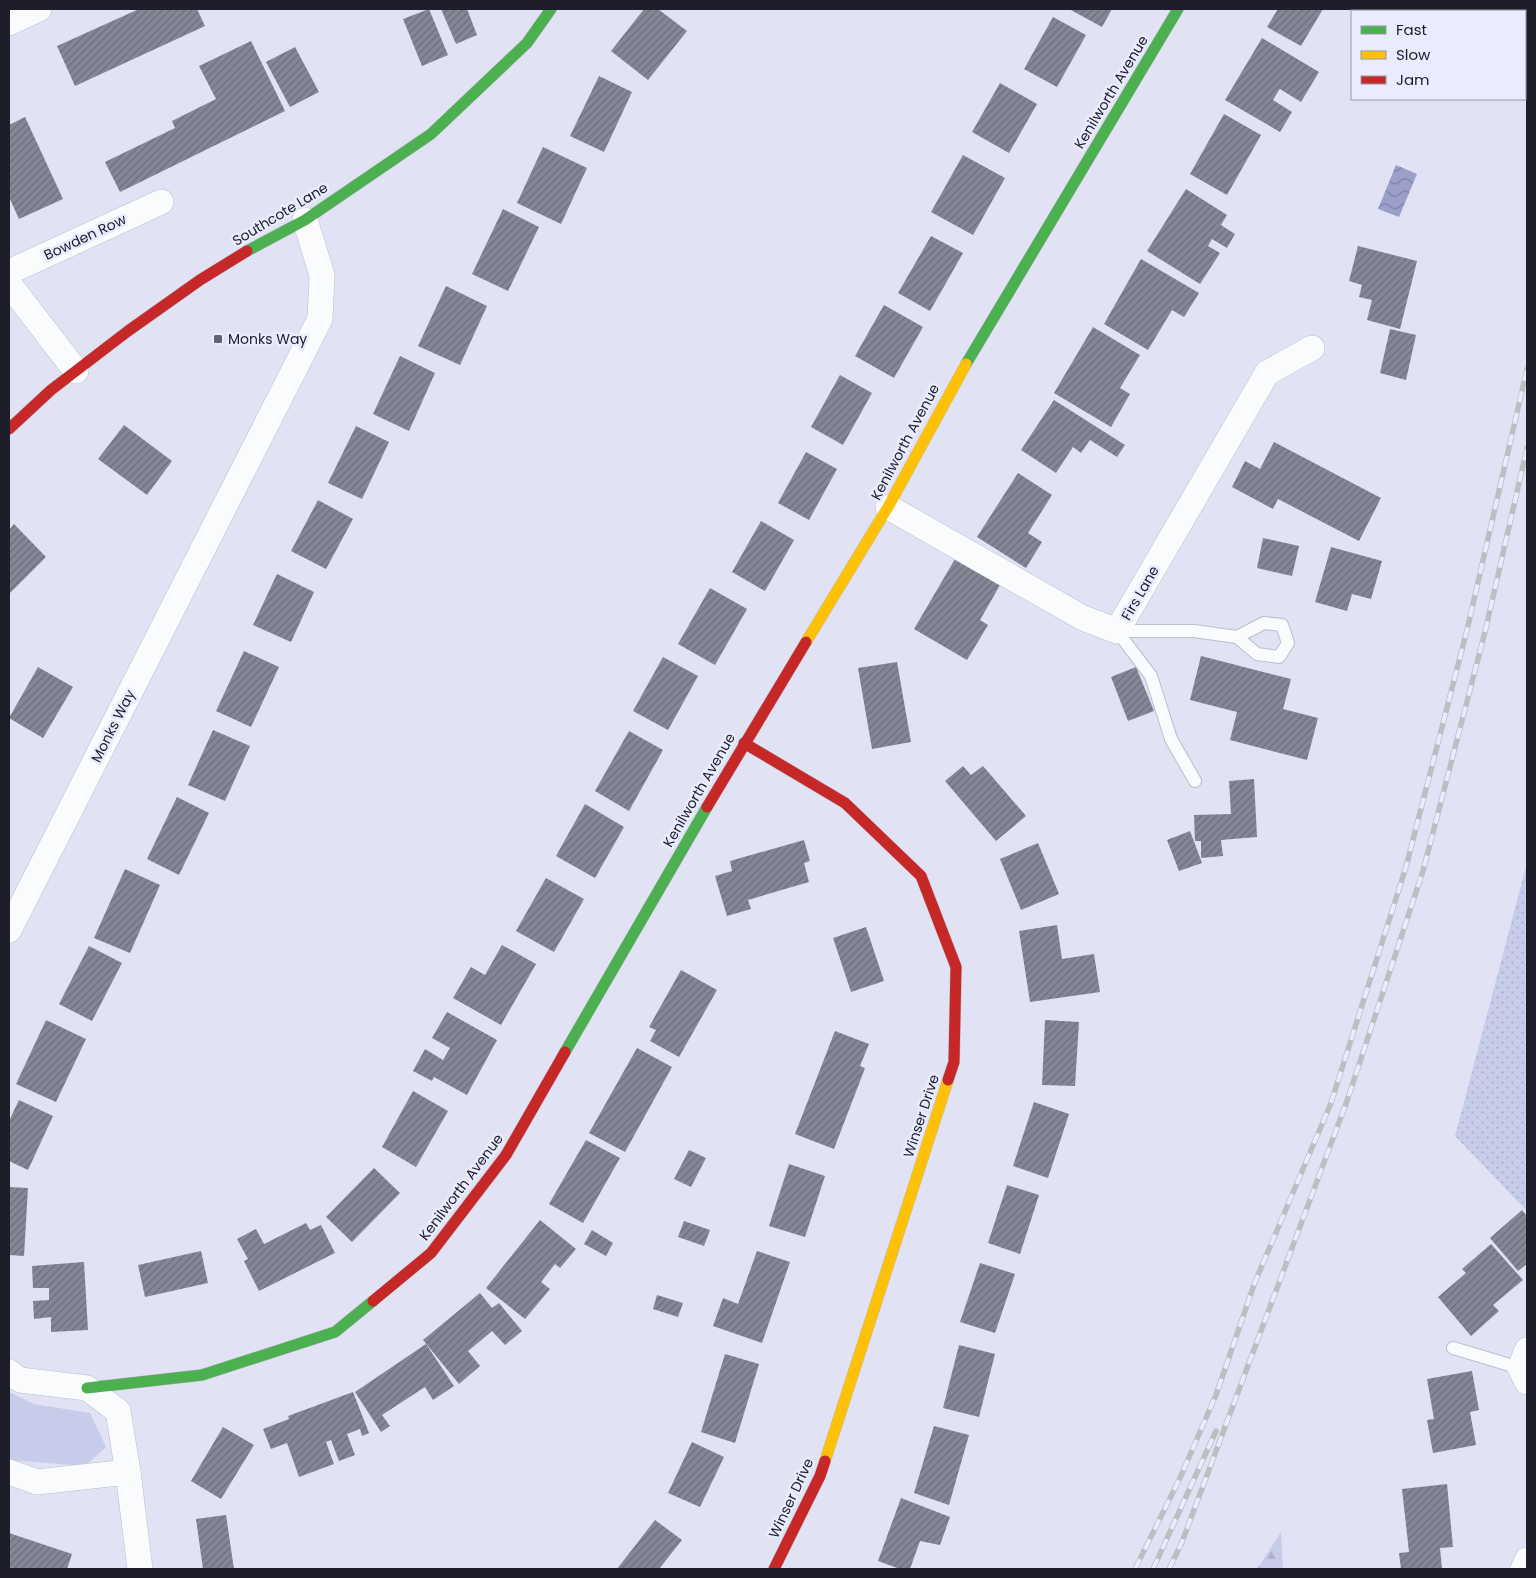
<svg xmlns="http://www.w3.org/2000/svg" width="1536" height="1578" viewBox="0 0 1536 1578" font-family="Poppins,sans-serif">
	<style>
		.green { fill: #c8cceb }
		.forest { fill: url(#forest-firs) }
		.park { fill: url(#park-dots) }
		.water { fill: url(#water-waves) }
		.building { fill: url(#building-hatch) }
		.lines { fill: none; stroke-linecap: round; stroke-linejoin: round }
		.lane-casing { stroke: #bcbecb; stroke-width: 14 }
		.street-casing { stroke: #bcbecb; stroke-width: 26 }
		.fast-casing { stroke: #bcbecb; stroke-width: 12 }
		.slow-casing { stroke: #bcbecb; stroke-width: 12 }
		.jam-casing { stroke: #bcbecb; stroke-width: 12 }
		.lane { stroke: #fafbfd; stroke-width: 12 }
		.street { stroke: #fafbfd; stroke-width: 25 }
		.fast { stroke: #4caf50; stroke-width: 11 }
		.slow { stroke: #ffc107; stroke-width: 11 }
		.jam { stroke: #c62828; stroke-width: 11 }
		.rail-casing { stroke: #bcbec2; stroke-width: 5.5 }
		.rail { stroke: #e9ebfe; stroke-width: 4; stroke-dasharray: 11; stroke-linecap: butt }
		.poi-dot { fill: #626370; stroke: #e9ebfe; stroke-width: 2 }
		.labels { text-anchor: middle; dominant-baseline: central; stroke-width: 5; stroke-linejoin: round; paint-order: stroke }
		.street-label { font-size: 14px; fill: #1d1e29; stroke: #e9ebfe }
		.poi-label { font-size: 14px; fill: #1d1e29; stroke: #e9ebfe; text-anchor: start }
	</style>
	<defs>
		<pattern id="forest-firs" width="22" height="20" patternUnits="userSpaceOnUse" patternTransform="scale(1.25)"><rect width="22" height="20" fill="#c8cceb"/><path d="M5 1l3.5 6h-7zM16 11l3.5 6h-7z" fill="#abafca"/></pattern>
		<pattern id="park-dots" width="8" height="8" patternUnits="userSpaceOnUse" patternTransform="scale(1.25)"><rect width="8" height="8" fill="#c8cceb"/><path d="M2 2h.1M6 6h.1" fill="none" stroke="#abafca" stroke-width="1.8" stroke-linecap="round"/></pattern>
		<pattern id="water-waves" width="16" height="10" patternUnits="userSpaceOnUse" patternTransform="scale(1.25)"><rect width="16" height="10" fill="#9b9fc9"/><path d="M0 5q4-4 8 0t8 0" fill="none" stroke="#7e81a3"/></pattern>
		<pattern id="building-hatch" width="6" height="6" patternUnits="userSpaceOnUse" patternTransform="scale(1.25)"><rect width="6" height="6" fill="#858797"/><path d="M-1 1l2-2M0 6l6-6M5 7l2-2" fill="none" stroke="#6c6e7b"/></pattern>
	</defs>
	<rect width="100%" height="100%" fill="#e1e3f4"/>
	<polygon class="green" points="9,1392 34,1404 90,1413 106,1447 85,1466 9,1460"/>
	<polygon class="forest" points="1281,1532 1283,1569 1257,1569"/>
	<polygon class="park" points="1527,863 1527,1211 1455,1136"/>
	<polygon class="water" points="1396,165 1417,174 1399,217 1378,209"/>
	<g class="building">
		<polygon points="139,9 197,9 205,26 75,86 57,46"/>
		<polygon points="429,9 448,55 422,66 403,19"/>
		<polygon points="441,9 467,9 477,35 456,44"/>
		<polygon points="644,9 658,9 687,31 648,80 611,51"/>
		<polygon points="1069,9 1112,9 1102,27"/>
		<polygon points="1278,9 1323,9 1301,46 1267,27"/>
		<polygon points="1053,17 1086,35 1057,87 1024,69"/>
		<polygon points="1262,38 1319,72 1301,102 1280,89 1279,90 1273,100 1292,112 1280,132 1225,100"/>
		<polygon points="251,41 285,111 120,192 105,162 175,128 172,121 216,99 199,66"/>
		<polygon points="295,47 319,92 290,107 266,62"/>
		<polygon points="599,76 632,92 604,152 570,136"/>
		<polygon points="1000,83 1037,104 1009,153 972,132"/>
		<polygon points="1224,114 1261,135 1227,195 1190,174"/>
		<polygon points="25,117 63,199 19,219 9,197 9,125"/>
		<polygon points="543,147 587,168 561,224 517,203"/>
		<polygon points="963,155 1005,178 973,235 931,212"/>
		<polygon points="1186,189 1227,215 1221,225 1235,234 1227,248 1212,239 1208,246 1220,253 1200,284 1147,251"/>
		<polygon points="503,209 539,227 508,291 472,274"/>
		<polygon points="931,236 963,253 930,311 898,293"/>
		<polygon points="1358,246 1417,261 1400,329 1367,320 1372,300 1359,297 1362,285 1349,281"/>
		<polygon points="1141,259 1199,293 1184,317 1172,310 1148,350 1104,324"/>
		<polygon points="446,286 487,306 460,365 418,346"/>
		<polygon points="884,305 923,327 894,378 855,356"/>
		<polygon points="1093,327 1140,355 1120,388 1130,394 1111,427 1054,393"/>
		<polygon points="1390,329 1416,335 1406,380 1380,373"/>
		<polygon points="400,356 435,373 409,431 373,414"/>
		<polygon points="840,375 872,393 843,445 811,427"/>
		<polygon points="1054,400 1125,445 1117,457 1090,440 1081,453 1073,447 1056,473 1021,450"/>
		<polygon points="124,425 172,461 147,495 98,459"/>
		<polygon points="356,426 389,442 362,499 328,483"/>
		<polygon points="1274,442 1381,498 1359,541 1278,499 1273,509 1232,487 1245,461 1260,469"/>
		<polygon points="806,452 837,469 809,520 778,503"/>
		<polygon points="1018,473 1052,495 1028,533 1042,542 1026,568 977,537"/>
		<polygon points="318,500 353,519 326,569 291,551"/>
		<polygon points="761,521 794,540 765,591 732,572"/>
		<polygon points="14,524 46,557 9,594 9,530"/>
		<polygon points="1263,538 1299,546 1292,576 1257,568"/>
		<polygon points="1331,547 1382,561 1371,599 1352,594 1347,611 1315,602"/>
		<polygon points="955,559 1000,585 980,620 988,625 967,660 914,629"/>
		<polygon points="277,574 314,592 291,642 253,625"/>
		<polygon points="710,588 747,609 715,665 678,644"/>
		<polygon points="244,651 279,667 251,727 216,711"/>
		<polygon points="1201,656 1291,679 1283,709 1318,718 1307,760 1230,740 1237,712 1190,700"/>
		<polygon points="663,657 698,676 668,730 633,711"/>
		<polygon points="897,662 911,742 872,749 858,668"/>
		<polygon points="38,667 73,687 43,738 9,718"/>
		<polygon points="1136,667 1154,711 1128,721 1111,677"/>
		<polygon points="213,730 250,746 225,801 188,785"/>
		<polygon points="629,731 663,750 629,811 595,791"/>
		<polygon points="963,766 971,775 983,766 1026,816 996,841 945,781"/>
		<polygon points="1254,779 1257,837 1221,840 1223,856 1201,858 1201,841 1195,841 1194,815 1231,814 1229,781"/>
		<polygon points="177,797 209,813 179,875 147,859"/>
		<polygon points="585,804 624,827 595,878 556,856"/>
		<polygon points="1190,831 1202,863 1179,871 1167,840"/>
		<polygon points="804,840 810,861 804,863 809,882 748,900 751,909 727,916 715,876 732,871 730,861"/>
		<polygon points="1038,843 1059,894 1021,910 1000,859"/>
		<polygon points="125,869 160,885 130,953 94,938"/>
		<polygon points="546,878 584,899 554,952 516,931"/>
		<polygon points="1057,925 1062,959 1094,954 1100,992 1030,1002 1019,931"/>
		<polygon points="866,927 884,981 851,992 833,938"/>
		<polygon points="502,945 536,964 501,1025 453,998 471,967 485,975"/>
		<polygon points="89,946 122,963 92,1021 59,1004"/>
		<polygon points="681,970 717,990 679,1057 650,1041 656,1030 649,1027"/>
		<polygon points="447,1012 497,1040 467,1095 434,1077 432,1081 413,1071 425,1049 443,1060 450,1048 432,1038"/>
		<polygon points="46,1020 86,1039 56,1102 16,1084"/>
		<polygon points="1045,1020 1079,1022 1075,1086 1042,1085"/>
		<polygon points="835,1031 869,1044 860,1066 865,1068 834,1149 795,1134"/>
		<polygon points="637,1048 672,1067 625,1152 589,1133"/>
		<polygon points="413,1091 448,1111 416,1167 382,1147"/>
		<polygon points="19,1100 53,1116 28,1170 9,1161 9,1121"/>
		<polygon points="1034,1102 1069,1114 1048,1178 1013,1166"/>
		<polygon points="586,1140 620,1158 583,1223 549,1204"/>
		<polygon points="689,1150 706,1158 691,1187 674,1179"/>
		<polygon points="789,1164 825,1176 805,1237 769,1226"/>
		<polygon points="374,1168 400,1193 352,1242 326,1217"/>
		<polygon points="1007,1185 1039,1195 1020,1254 988,1243"/>
		<polygon points="9,1187 28,1188 24,1256 9,1255"/>
		<polygon points="1522,1210 1527,1216 1527,1264 1518,1271 1490,1238"/>
		<polygon points="540,1220 576,1249 560,1268 555,1264 541,1282 550,1289 525,1319 486,1288"/>
		<polygon points="684,1221 710,1230 704,1246 678,1237"/>
		<polygon points="306,1223 310,1230 321,1225 335,1253 259,1291 244,1261 248,1259 237,1239 256,1229 264,1244"/>
		<polygon points="592,1230 613,1243 606,1256 584,1244"/>
		<polygon points="1491,1244 1523,1280 1493,1305 1499,1311 1471,1336 1438,1297 1466,1273 1462,1269"/>
		<polygon points="201,1251 208,1283 145,1297 138,1265"/>
		<polygon points="757,1251 790,1262 762,1343 713,1326 723,1298 738,1304"/>
		<polygon points="84,1262 88,1330 51,1332 51,1317 34,1319 33,1301 49,1300 49,1288 33,1288 32,1266"/>
		<polygon points="980,1263 1015,1274 995,1333 960,1322"/>
		<polygon points="480,1293 492,1308 499,1303 522,1331 505,1345 492,1331 479,1342 468,1351 480,1366 459,1384 423,1340"/>
		<polygon points="657,1295 683,1303 678,1317 653,1309"/>
		<polygon points="426,1344 454,1386 433,1400 425,1387 382,1415 390,1426 381,1432 355,1392"/>
		<polygon points="959,1345 995,1354 979,1417 943,1408"/>
		<polygon points="725,1354 759,1364 735,1443 701,1432"/>
		<polygon points="1472,1371 1479,1410 1470,1412 1476,1445 1433,1453 1427,1420 1434,1419 1427,1379"/>
		<polygon points="353,1392 369,1433 362,1436 360,1429 347,1434 355,1455 339,1461 331,1440 326,1442 334,1464 299,1477 287,1443 271,1449 263,1429 289,1419 288,1416"/>
		<polygon points="934,1426 969,1435 949,1505 914,1493"/>
		<polygon points="223,1427 254,1445 221,1499 191,1481"/>
		<polygon points="692,1442 724,1457 700,1507 668,1493"/>
		<polygon points="1447,1484 1453,1547 1440,1548 1442,1569 1401,1569 1399,1553 1409,1552 1402,1489"/>
		<polygon points="901,1498 950,1517 940,1545 920,1541 910,1569 900,1569 878,1561"/>
		<polygon points="226,1515 234,1569 203,1569 196,1519"/>
		<polygon points="655,1520 682,1540 659,1569 617,1569"/>
		<polygon points="9,1533 72,1554 67,1569 9,1569"/>
	</g>
	<g class="lines">
		<defs>
			<g id="lane">
				<polyline points="1117,631 1194,631 1237,637 1264,623 1282,625 1288,643 1279,657 1257,654 1237,637"/>
				<polyline points="1117,631 1151,676 1171,739 1195,781"/>
				<polyline points="1453,1348 1520,1368"/>
			</g>
			<g id="street">
				<polyline points="9,23 39,9"/>
				<polyline points="9,272 161,202"/>
				<polyline points="9,284 76,371"/>
				<polyline points="888,507 1083,618 1117,631 1267,373 1312,348"/>
				<polyline points="9,930 320,319 322,275 305,220"/>
				<polyline points="1527,1350 1520,1368 1527,1382"/>
				<polyline points="9,1372 20,1380 87,1388 118,1411 128,1472 140,1569"/>
				<polyline points="9,1472 37,1482 128,1472"/>
				<polyline points="1523,1569 1527,1560"/>
			</g>
			<g id="fast">
				<polyline points="247,251 305,220 431,134 527,43 551,9"/>
				<polyline points="966,364 1178,9"/>
				<polyline points="565,1052 707,807"/>
				<polyline points="87,1388 202,1375 335,1332 373,1301"/>
			</g>
			<g id="slow">
				<polyline points="806,642 888,507 966,364"/>
				<polyline points="825,1461 948,1080"/>
			</g>
			<g id="jam">
				<polyline points="9,429 51,390 128,331 200,280 247,251"/>
				<polyline points="744,743 845,803 921,876 956,967 954,1062 948,1080"/>
				<polyline points="707,807 806,642"/>
				<polyline points="373,1301 431,1253 506,1155 565,1052"/>
				<polyline points="774,1569 820,1476 825,1461"/>
			</g>
		</defs>
		<use href="#lane" class="lane-casing"/>
		<use href="#street" class="street-casing"/>
		<use href="#fast" class="fast-casing"/>
		<use href="#slow" class="slow-casing"/>
		<use href="#jam" class="jam-casing"/>
		<use href="#lane" class="lane"/>
		<use href="#street" class="street"/>
		<use href="#fast" class="fast"/>
		<use href="#slow" class="slow"/>
		<use href="#jam" class="jam"/>
		<defs>
			<g id="rail">
				<polyline points="1135,1569 1180,1478 1216,1395 1255,1282 1331,1103 1406,867 1467,630 1527,369"/>
				<polyline points="1153,1569 1216,1431"/>
				<polyline points="1169,1569 1182,1542 1347,1101 1423,871 1485,632 1527,448"/>
			</g>
		</defs>
		<use href="#rail" class="rail-casing"/>
		<use href="#rail" class="rail"/>
	</g>
	<rect class="poi-dot" x="213" y="334" width="10" height="10" rx="2.5"/>
	<g class="labels">
		<g class="street-label">
			<text transform="translate(1111 92) rotate(-59)">Kenilworth Avenue</text>
			<text transform="translate(280 214) rotate(-31)">Southcote Lane</text>
			<text transform="translate(85 237) rotate(-25)">Bowden Row</text>
			<text transform="translate(905 442) rotate(-62)">Kenilworth Avenue</text>
			<text transform="translate(1140 593) rotate(-60)">Firs Lane</text>
			<text transform="translate(113 726) rotate(-63)">Monks Way</text>
			<text transform="translate(699 790) rotate(-60)">Kenilworth Avenue</text>
			<text transform="translate(921 1116) rotate(-72)">Winser Drive</text>
			<text transform="translate(461 1187) rotate(-53)">Kenilworth Avenue</text>
			<text transform="translate(791 1498) rotate(-65)">Winser Drive</text>
		</g>
		<g class="poi-label">
			<text x="228" y="339">Monks Way</text>
		</g>
	</g>
	<rect width="1536" height="1578" fill="none" stroke="#1d1e29" stroke-width="20"/>
	<rect x="1351" y="10" width="175" height="90" fill="#e9ebfe" stroke="#9799a9"/>
	<rect x="1361" y="26" width="25" height="8" fill="#4caf50" stroke="#9799a9"/>
	<text x="1396" y="35" font-size="15" fill="#1d1e29">Fast</text>
	<rect x="1361" y="51" width="25" height="8" fill="#ffc107" stroke="#9799a9"/>
	<text x="1396" y="60" font-size="15" fill="#1d1e29">Slow</text>
	<rect x="1361" y="76" width="25" height="8" fill="#c62828" stroke="#9799a9"/>
	<text x="1396" y="85" font-size="15" fill="#1d1e29">Jam</text>
</svg>
